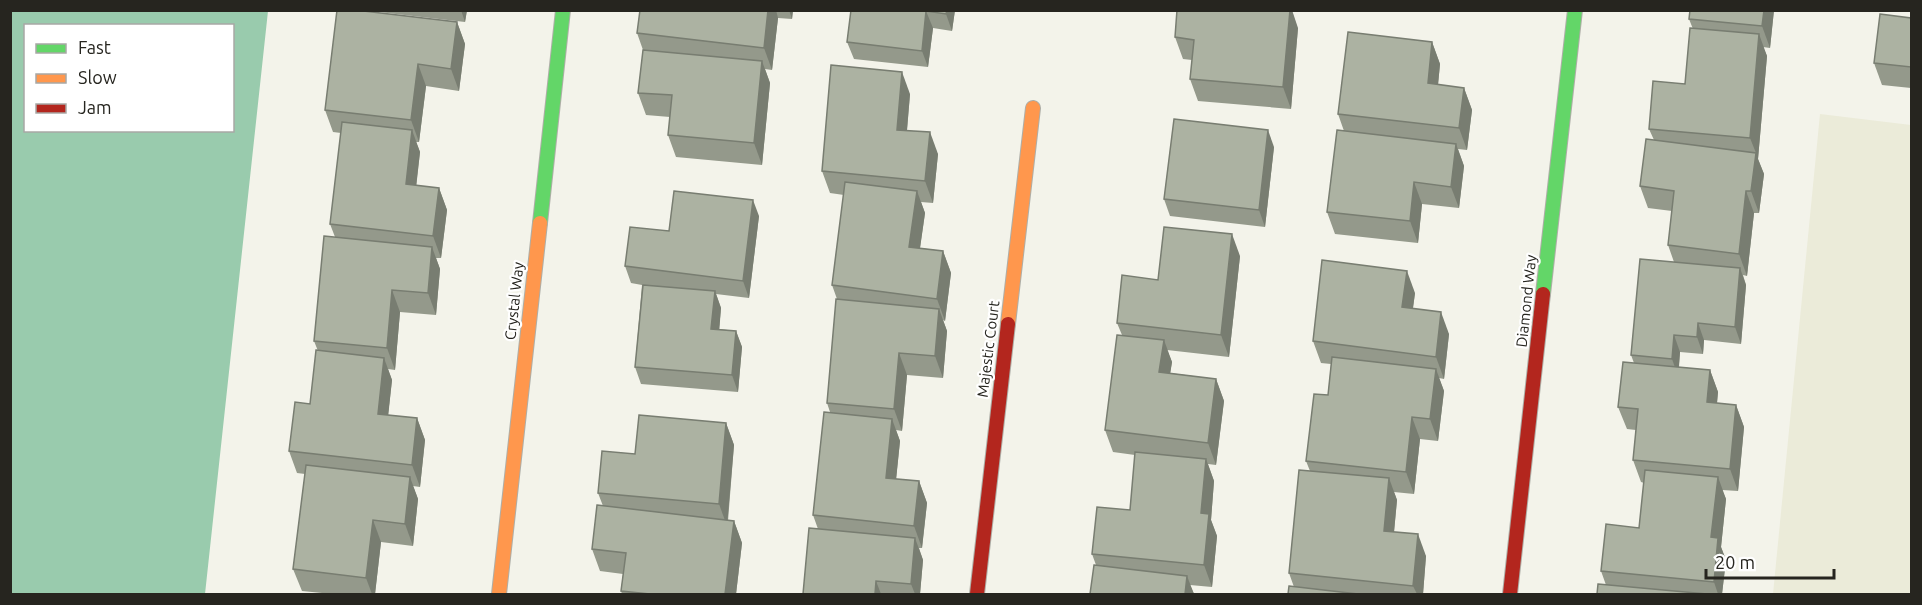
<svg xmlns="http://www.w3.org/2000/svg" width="1922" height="605" viewBox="0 0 1922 605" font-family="Ubuntu,sans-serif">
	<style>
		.built { fill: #ebebd9 }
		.water { fill: #99cbad; fill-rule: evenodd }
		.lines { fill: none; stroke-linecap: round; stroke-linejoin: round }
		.fast-casing { stroke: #aeaea7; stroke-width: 16 }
		.slow-casing { stroke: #aeaea7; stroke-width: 16 }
		.jam-casing { stroke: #aeaea7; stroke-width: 16 }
		.fast { stroke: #63d668; stroke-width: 14 }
		.slow { stroke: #ff974d; stroke-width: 14 }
		.jam { stroke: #b3261e; stroke-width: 14 }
		.wall { fill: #94998b }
		.shaded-wall { fill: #787d71 }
		.building { fill: #acb2a2; stroke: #787d71; stroke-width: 1.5 }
		.labels { text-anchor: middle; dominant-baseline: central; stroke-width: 4.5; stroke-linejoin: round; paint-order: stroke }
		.street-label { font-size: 15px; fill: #26251f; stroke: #fff }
	</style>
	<rect width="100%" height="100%" fill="#f3f3ea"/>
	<polygon class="built" points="1820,114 1911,125 1911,594 1773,594"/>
	<path class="water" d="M11,10L268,11L205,594L11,593ZM26,26H232V130H26Z"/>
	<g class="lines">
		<defs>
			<g id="fast">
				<polyline points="540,223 563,10"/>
				<polyline points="1543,294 1575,10"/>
			</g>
			<g id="slow">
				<polyline points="1008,324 1033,108"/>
				<polyline points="499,594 540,223"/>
			</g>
			<g id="jam">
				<polyline points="977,594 1008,324"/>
				<polyline points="1510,594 1543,294"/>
			</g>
		</defs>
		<use href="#fast" class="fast-casing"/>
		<use href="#slow" class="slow-casing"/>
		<use href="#jam" class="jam-casing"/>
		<use href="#fast" class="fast"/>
		<use href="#slow" class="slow"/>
		<use href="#jam" class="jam"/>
	</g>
	<g class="wall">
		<polygon points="379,10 467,10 465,22 379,12"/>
		<polygon points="640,10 793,10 792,19 778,18 772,70 765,69 770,83 762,165 676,157 668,135 670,117 646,115 638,93 643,50 637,33"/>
		<polygon points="851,10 955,10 952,31 933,28 928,67 854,59 847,42"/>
		<polygon points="1774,10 1770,48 1763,47 1767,56 1758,159 1764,174 1759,213 1754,213 1747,276 1743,275 1746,285 1741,344 1704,340 1703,354 1680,352 1679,367 1710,370 1718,392 1717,403 1736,405 1744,427 1738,491 1722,490 1726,499 1721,547 1726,560 1722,594 1597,594 1606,585 1601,571 1639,528 1644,483 1641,482 1633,460 1636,430 1627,429 1618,407 1634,363 1631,355 1674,262 1668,245 1672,211 1648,208 1640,186 1654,140 1649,129 1685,84 1693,29 1689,19"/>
		<polygon points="1911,18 1911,88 1882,85 1874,63"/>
		<polygon points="457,22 465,44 459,91 426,86 419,142 416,142 420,152 416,186 439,188 447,210 441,258 436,258 440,269 436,315 400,312 395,370 388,369 392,380 388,415 417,418 425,440 420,487 413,486 418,499 413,546 381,542 375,594 332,594 302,591 293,569 305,474 297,473 289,451 310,404 318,351 314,341 335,237 330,224 341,133 333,132 325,110"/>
		<polygon points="1298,28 1291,109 1198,101 1190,79 1192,60 1183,59 1175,37"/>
		<polygon points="1432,42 1440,64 1438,85 1464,88 1472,110 1467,150 1458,149 1464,166 1459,208 1422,204 1418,243 1335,234 1327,212 1344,131 1338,114"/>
		<polygon points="910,94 907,131 938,154 933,203 921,202 925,213 920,248 943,251 951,273 945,321 943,320 947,331 943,378 907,375 902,431 896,430 900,441 896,479 919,481 927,503 922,548 919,548 923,560 920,594 803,594 818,529 813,515 830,412 827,403 837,299 832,285 844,195 830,193 822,171"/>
		<polygon points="1274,147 1265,227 1170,216 1164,199"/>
		<polygon points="759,216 749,298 716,294 721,308 719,329 736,331 742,347 738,392 641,384 635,367 642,285 631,283 625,266 669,231"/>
		<polygon points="1240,256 1229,357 1167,350 1172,362 1170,373 1216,379 1224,401 1216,465 1208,464 1214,481 1211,520 1217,536 1212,587 1190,585 1194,594 1090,594 1096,565 1092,554 1130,510 1135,455 1113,452 1105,430 1122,335 1117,323 1158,280"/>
		<polygon points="1415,293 1413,308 1449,334 1444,379 1439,378 1444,391 1438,441 1420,439 1414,494 1394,492 1397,500 1394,532 1426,556 1423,594 1288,594 1294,587 1289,573 1310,471 1306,461 1328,395 1331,364 1321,363 1313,341"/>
		<polygon points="726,423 734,445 728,521 734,521 742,543 736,594 622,594 621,591 623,574 600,571 592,549 603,506 598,493"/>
	</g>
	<g class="shaded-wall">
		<polygon points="461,10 467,10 465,22"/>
		<polygon points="768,10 776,10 778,18 772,70 764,48"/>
		<polygon points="789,10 793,10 792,19"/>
		<polygon points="947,10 955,10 952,31 946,14"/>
		<polygon points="1290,10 1292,10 1298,28 1291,109 1283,87"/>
		<polygon points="1764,10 1774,10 1770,48 1762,26"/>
		<polygon points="926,11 933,28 928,67 922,51"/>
		<polygon points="457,22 465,44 459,91 451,69"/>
		<polygon points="1759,34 1767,56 1758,159 1764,174 1759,213 1751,191 1756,153 1750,138"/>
		<polygon points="1432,42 1440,64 1436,105 1428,83"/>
		<polygon points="762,61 770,83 762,165 754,143"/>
		<polygon points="418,64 426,86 419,142 411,120"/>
		<polygon points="902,72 910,94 905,152 897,130"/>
		<polygon points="1464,88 1472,110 1467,150 1459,128"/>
		<polygon points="412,130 420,152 414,206 406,184"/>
		<polygon points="1268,130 1274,147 1265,227 1259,210"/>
		<polygon points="930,132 938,154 933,203 925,181"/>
		<polygon points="1456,144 1464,166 1459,208 1451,187"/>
		<polygon points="1414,182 1422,204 1418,243 1410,221"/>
		<polygon points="439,188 447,210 441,258 433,236"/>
		<polygon points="917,191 925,213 917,269 909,247"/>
		<polygon points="1746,191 1754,213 1747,276 1739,254"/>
		<polygon points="753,200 759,216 749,298 743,281"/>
		<polygon points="1232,234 1240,256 1229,357 1221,335"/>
		<polygon points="432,247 440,269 436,315 428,293"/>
		<polygon points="943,251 951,273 945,321 937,299"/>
		<polygon points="1740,268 1746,285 1741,344 1735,327"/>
		<polygon points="1407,271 1415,293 1410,329 1402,307"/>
		<polygon points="392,290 400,312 395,370 387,348"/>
		<polygon points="715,291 721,308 718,346 711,329"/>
		<polygon points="939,309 947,331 943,378 935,356"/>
		<polygon points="1441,312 1449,334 1444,379 1436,357"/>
		<polygon points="1698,323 1704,340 1703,354 1697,337"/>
		<polygon points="736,331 742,347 738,392 732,375"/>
		<polygon points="1674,335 1680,352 1678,376 1672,359"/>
		<polygon points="1164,340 1172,362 1167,394 1159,372"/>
		<polygon points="899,353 907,375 902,431 894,409"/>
		<polygon points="384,358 392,380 386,436 378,414"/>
		<polygon points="1436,369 1444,391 1438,441 1430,419"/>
		<polygon points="1710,370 1718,392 1715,423 1707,402"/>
		<polygon points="1216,379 1224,401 1216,465 1208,443"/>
		<polygon points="1736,405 1744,427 1738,491 1730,469"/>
		<polygon points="1412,417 1420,439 1414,494 1406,472"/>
		<polygon points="417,418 425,440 420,487 412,465"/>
		<polygon points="892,419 900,441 894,500 886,478"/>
		<polygon points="726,423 734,445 727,526 719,504"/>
		<polygon points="1206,459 1214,481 1211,520 1217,536 1212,587 1204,565 1201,513"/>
		<polygon points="410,477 418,499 413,546 405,524"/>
		<polygon points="1718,477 1726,499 1721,547 1726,560 1722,594 1718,594 1714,582 1711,537"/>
		<polygon points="1389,478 1397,500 1392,553 1384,531"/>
		<polygon points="919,481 927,503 922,548 914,526"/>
		<polygon points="373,520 381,542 375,594 372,594 366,578"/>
		<polygon points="734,521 742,543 736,594 725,594"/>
		<polygon points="1418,534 1426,556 1423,594 1417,594 1413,586"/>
		<polygon points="915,538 923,560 920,594 915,594 911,584"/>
		<polygon points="1187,576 1194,594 1185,594"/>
		<polygon points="876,581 881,594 875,594"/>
	</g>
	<g class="building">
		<polygon points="337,10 355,10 457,22 451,69 418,64 411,120 325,110"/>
		<polygon points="640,10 768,10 764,48 637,33"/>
		<polygon points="851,10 947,10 946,14 926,11 922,51 847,42"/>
		<polygon points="1177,10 1290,10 1283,87 1190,79 1194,40 1175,37"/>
		<polygon points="1690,10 1764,10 1762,26 1689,19"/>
		<polygon points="1880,14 1911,18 1911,67 1874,63"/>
		<polygon points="1690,28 1759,34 1750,138 1649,129 1653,81 1685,84"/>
		<polygon points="1348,32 1432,42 1428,83 1464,88 1459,128 1338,114"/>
		<polygon points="643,50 762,61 754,143 668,135 672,95 638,93"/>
		<polygon points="831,65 902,72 897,130 930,132 925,181 822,171"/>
		<polygon points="1174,119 1268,130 1259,210 1164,199"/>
		<polygon points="342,122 412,130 406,184 439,188 433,236 330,224"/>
		<polygon points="1337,130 1456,144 1451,187 1414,182 1410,221 1327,212"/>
		<polygon points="1646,139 1756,153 1751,191 1746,191 1739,254 1668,245 1674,191 1640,186"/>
		<polygon points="845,182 917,191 909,247 943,251 937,299 832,285"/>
		<polygon points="674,191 753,200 743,281 625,266 630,227 669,231"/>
		<polygon points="1164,227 1232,234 1221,335 1117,323 1122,275 1158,280"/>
		<polygon points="324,236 432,247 428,293 392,290 387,348 314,341"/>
		<polygon points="1640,259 1740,268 1735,327 1698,323 1697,337 1674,335 1672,359 1631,355"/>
		<polygon points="1322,260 1407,271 1402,307 1441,312 1436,357 1313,341"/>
		<polygon points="643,285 715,291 711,329 736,331 732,375 635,367"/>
		<polygon points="836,299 939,309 935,356 899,353 894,409 827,403"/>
		<polygon points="1117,335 1164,340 1159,372 1216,379 1208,443 1105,430"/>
		<polygon points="316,350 384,358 378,414 417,418 412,465 289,451 295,402 310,404"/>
		<polygon points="1332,357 1436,369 1430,419 1412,417 1406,472 1306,461 1314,394 1328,395"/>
		<polygon points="1623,362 1710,370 1707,402 1736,405 1730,469 1633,460 1638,409 1618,407"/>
		<polygon points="824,412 892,419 886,478 919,481 914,526 813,515"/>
		<polygon points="639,415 726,423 719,504 598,493 602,451 635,454"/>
		<polygon points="1135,452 1206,459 1201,513 1209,514 1204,565 1092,554 1097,507 1130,510"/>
		<polygon points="306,465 410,477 405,524 373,520 366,578 293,569"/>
		<polygon points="1299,470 1389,478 1384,531 1418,534 1413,586 1289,573"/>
		<polygon points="1645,470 1718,477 1711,537 1718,538 1714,582 1601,571 1606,524 1639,528"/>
		<polygon points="597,505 734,521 725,594 650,594 621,591 626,553 592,549"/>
		<polygon points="809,528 915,538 911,584 876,581 875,594 803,594"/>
		<polygon points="1094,565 1187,576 1185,594 1090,594"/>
		<polygon points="1598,584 1707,594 1597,594"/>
		<polygon points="1289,586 1358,594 1288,594"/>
	</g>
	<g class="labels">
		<g class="street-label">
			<text transform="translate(514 301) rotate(-84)">Crystal Way</text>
			<text transform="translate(1526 301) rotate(-84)">Diamond Way</text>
			<text transform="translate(988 349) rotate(-83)">Majestic Court</text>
		</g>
	</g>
	<rect width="1922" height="605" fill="none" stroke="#26251f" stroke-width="24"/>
	<rect x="24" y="24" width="210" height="108" fill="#ffffff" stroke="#a8a8a5" stroke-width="1.5"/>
	<rect x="36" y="44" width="30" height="9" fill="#63d668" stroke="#a8a8a5" stroke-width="1.5"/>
	<text x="78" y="54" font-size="18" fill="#26251f">Fast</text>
	<rect x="36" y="74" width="30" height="9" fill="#ff974d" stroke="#a8a8a5" stroke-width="1.5"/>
	<text x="78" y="84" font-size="18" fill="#26251f">Slow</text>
	<rect x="36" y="104" width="30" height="9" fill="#b3261e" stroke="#a8a8a5" stroke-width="1.5"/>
	<text x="78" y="114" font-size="18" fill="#26251f">Jam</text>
	<path d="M1706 569v9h128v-9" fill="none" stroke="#26251f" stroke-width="3"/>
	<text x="1715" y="569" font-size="18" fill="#26251f" stroke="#ffffff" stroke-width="4.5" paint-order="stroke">20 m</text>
</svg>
